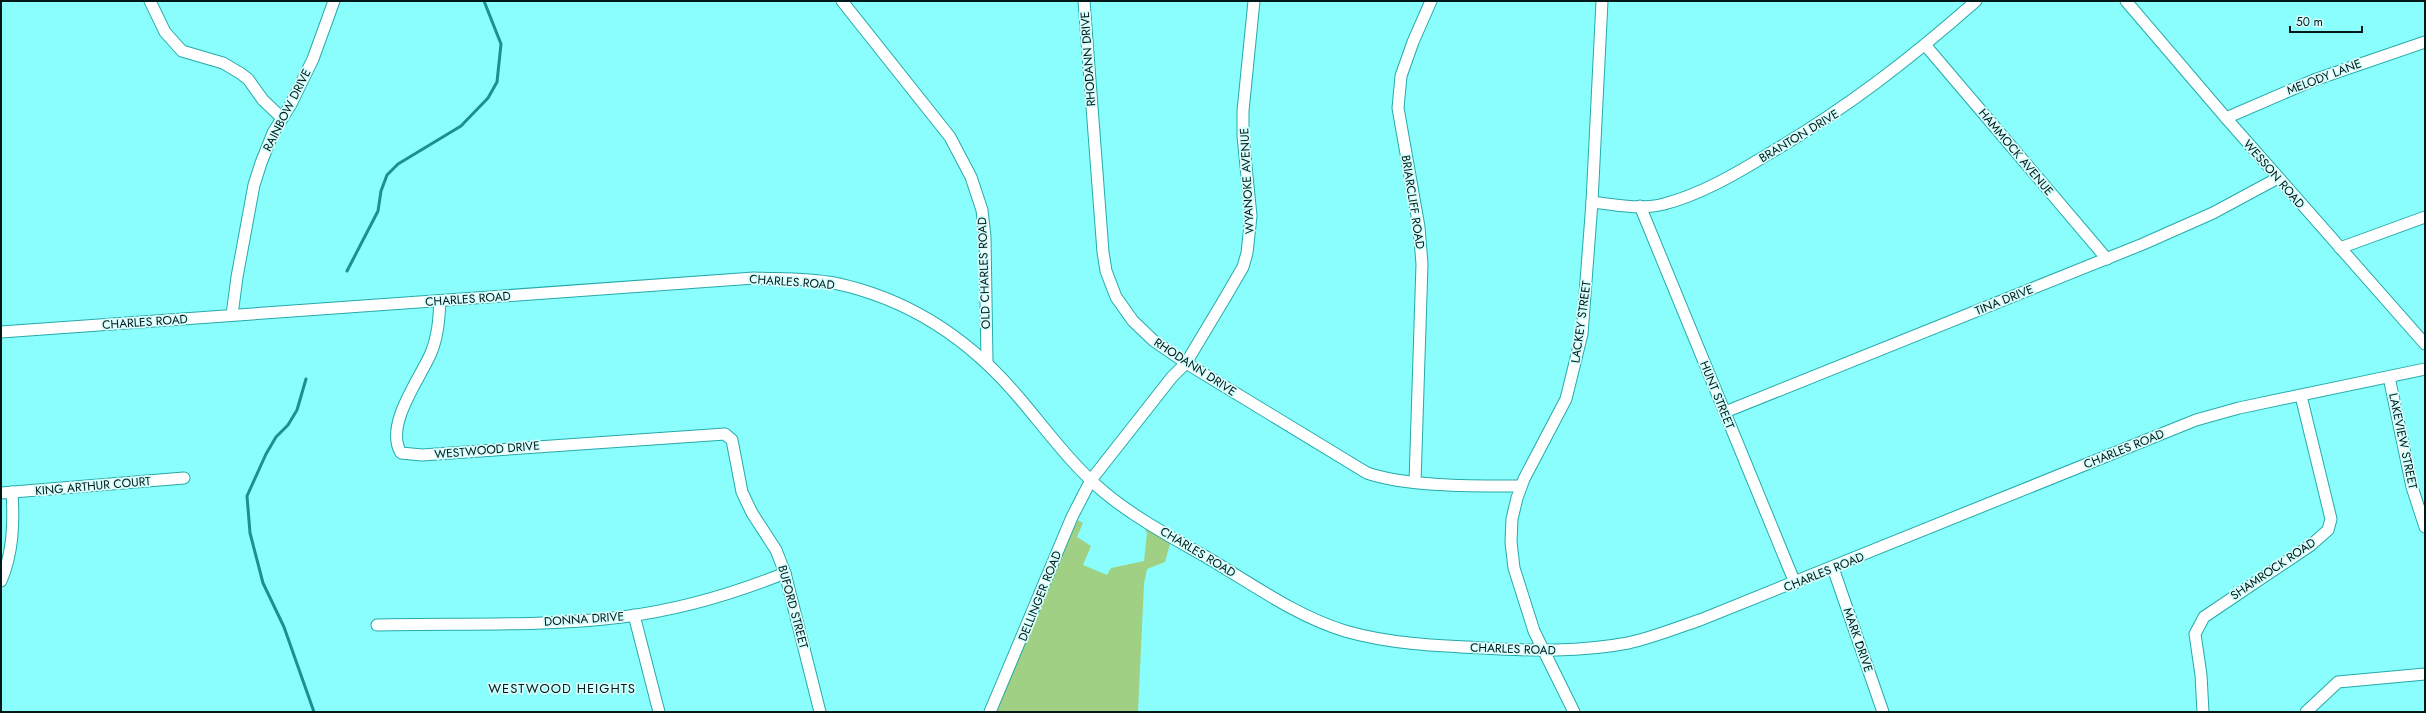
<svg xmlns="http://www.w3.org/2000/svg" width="2426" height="713" viewBox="0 0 2426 713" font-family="Jost,sans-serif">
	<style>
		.green { fill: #a0d083 }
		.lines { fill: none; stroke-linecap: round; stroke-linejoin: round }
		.stream { stroke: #1a9090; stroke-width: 3 }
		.minor-casing { stroke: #26aaa9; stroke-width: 13 }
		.minor { stroke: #fff; stroke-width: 11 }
		.labels { text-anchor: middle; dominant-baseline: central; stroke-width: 3.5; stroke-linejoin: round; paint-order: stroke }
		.street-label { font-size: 12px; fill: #001818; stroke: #d5fefd }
		.neighbourhood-label { font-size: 13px; letter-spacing: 1px; fill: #001818; stroke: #d5fefd }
	</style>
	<rect width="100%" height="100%" fill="#89fefd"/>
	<polygon class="green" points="1072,517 1083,523 1077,537 1091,546 1083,565 1107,575 1111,568 1144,561 1147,533 1145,530 1149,523 1172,537 1165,562 1147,569 1144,584 1138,712 990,712"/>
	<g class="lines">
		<g class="stream">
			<polyline points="347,271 378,211 381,191 387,175 398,164 461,126 488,98 497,82 501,44 484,1"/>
			<polyline points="306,379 297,410 288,425 276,437 266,454 247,496 250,533 263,583 284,627 314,712"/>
		</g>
		<defs>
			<g id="minor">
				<polyline points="150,1 165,32 182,51 223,63 240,73 248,79 263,100 282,118"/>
				<polyline points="842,1 950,137 971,177 982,210 985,237 987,362"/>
				<path d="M1084,1L1103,252L1106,271L1116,297L1133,321L1154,341L1186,363L1367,473C1407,487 1478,486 1521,486"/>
				<polyline points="2126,1 2226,118 2425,344"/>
				<polyline points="1926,46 2107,259"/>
				<polyline points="2226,118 2314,80 2425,42"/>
				<path d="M1592,202C1615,205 1642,210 1664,204C1699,195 1734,175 1765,156C1844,110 1908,61 1976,1"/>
				<polyline points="1640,206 1795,583"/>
				<polyline points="2340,248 2425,217"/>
				<path d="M440,301C439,319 438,336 431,353C420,379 384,425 401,453L422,455L725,434L732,440L742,492L752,513L776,550L785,573L820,712"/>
				<polyline points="232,315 237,277 254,185 261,163 273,133 291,104 313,59 334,1"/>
				<path d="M1,332L754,278C781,279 808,278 834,283C911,299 972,341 1021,400C1048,432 1072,465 1104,492C1135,518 1173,538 1208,558C1252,584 1296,616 1345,631C1390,644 1438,646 1484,648C1532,651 1580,652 1628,643C1652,638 1676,628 1700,620L2196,420L2239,408L2425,369"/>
				<polyline points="2389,377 2412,487 2425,527"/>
				<polyline points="1725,412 2143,244 2213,213 2278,178"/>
				<polyline points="1415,482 1422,264 1419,227 1398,108 1401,76 1413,42 1431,1"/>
				<polyline points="1,493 184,478"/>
				<polyline points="1833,568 1883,712"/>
				<path d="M1,581C13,553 14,523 12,492"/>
				<polyline points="634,615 659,712"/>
				<path d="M377,625C458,623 541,627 622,617C678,610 733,594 785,573"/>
				<polyline points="990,712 1072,517 1091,480 1172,377 1186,363 1225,298 1243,267 1247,253 1251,216 1243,136 1243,111 1254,1"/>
				<polyline points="1574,712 1534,631 1514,568 1511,542 1512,519 1517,498 1524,479 1566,399 1582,334 1592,202 1602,1"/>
				<polyline points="2203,712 2201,675 2195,634 2204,617 2311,545 2328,530 2331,519 2301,396"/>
				<polyline points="2306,712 2338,682 2425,674"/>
			</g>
		</defs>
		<use href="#minor" class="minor-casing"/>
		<use href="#minor" class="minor"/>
	</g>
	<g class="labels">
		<g class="street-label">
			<text transform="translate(1088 59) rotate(-94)">RHODANN DRIVE</text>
			<text transform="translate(2324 77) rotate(-21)">MELODY LANE</text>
			<text transform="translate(287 110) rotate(-63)">RAINBOW DRIVE</text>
			<text transform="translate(1799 136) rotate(-31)">BRANTON DRIVE</text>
			<text transform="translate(2016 152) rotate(50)">HAMMOCK AVENUE</text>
			<text transform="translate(2274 174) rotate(49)">WESSON ROAD</text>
			<text transform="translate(1247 181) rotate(-93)">WYANOKE AVENUE</text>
			<text transform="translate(1413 202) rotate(81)">BRIARCLIFF ROAD</text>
			<text transform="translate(984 273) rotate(-92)">OLD CHARLES ROAD</text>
			<text transform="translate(792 282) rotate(4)">CHARLES ROAD</text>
			<text transform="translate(468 299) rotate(-4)">CHARLES ROAD</text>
			<text transform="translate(2004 300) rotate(-22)">TINA DRIVE</text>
			<text transform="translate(145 322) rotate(-4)">CHARLES ROAD</text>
			<text transform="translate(1581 322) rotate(-82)">LACKEY STREET</text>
			<text transform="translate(1195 367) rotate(33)">RHODANN DRIVE</text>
			<text transform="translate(1717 395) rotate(68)">HUNT STREET</text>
			<text transform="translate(2403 441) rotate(78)">LAKEVIEW STREET</text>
			<text transform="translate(2124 449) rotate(-22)">CHARLES ROAD</text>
			<text transform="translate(487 450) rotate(-5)">WESTWOOD DRIVE</text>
			<text transform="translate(93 486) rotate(-5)">KING ARTHUR COURT</text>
			<text transform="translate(1198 552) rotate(31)">CHARLES ROAD</text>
			<text transform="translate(2273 569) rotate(-34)">SHAMROCK ROAD</text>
			<text transform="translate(1824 572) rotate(-22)">CHARLES ROAD</text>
			<text transform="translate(1040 596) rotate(-68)">DELLINGER ROAD</text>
			<text transform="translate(793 607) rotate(75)">BUFORD STREET</text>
			<text transform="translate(584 619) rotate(-4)">DONNA DRIVE</text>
			<text transform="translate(1858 640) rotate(71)">MARK DRIVE</text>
			<text transform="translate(1513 649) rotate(2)">CHARLES ROAD</text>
		</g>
		<g class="neighbourhood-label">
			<text x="562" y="688">WESTWOOD HEIGHTS</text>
		</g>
	</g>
	<rect width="2426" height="713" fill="none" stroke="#001818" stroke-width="4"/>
	<path d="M2290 26v6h72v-6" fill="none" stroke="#001818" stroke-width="2"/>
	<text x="2296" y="26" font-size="12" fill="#001818" stroke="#d5fefd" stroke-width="3" paint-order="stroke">50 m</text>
</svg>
